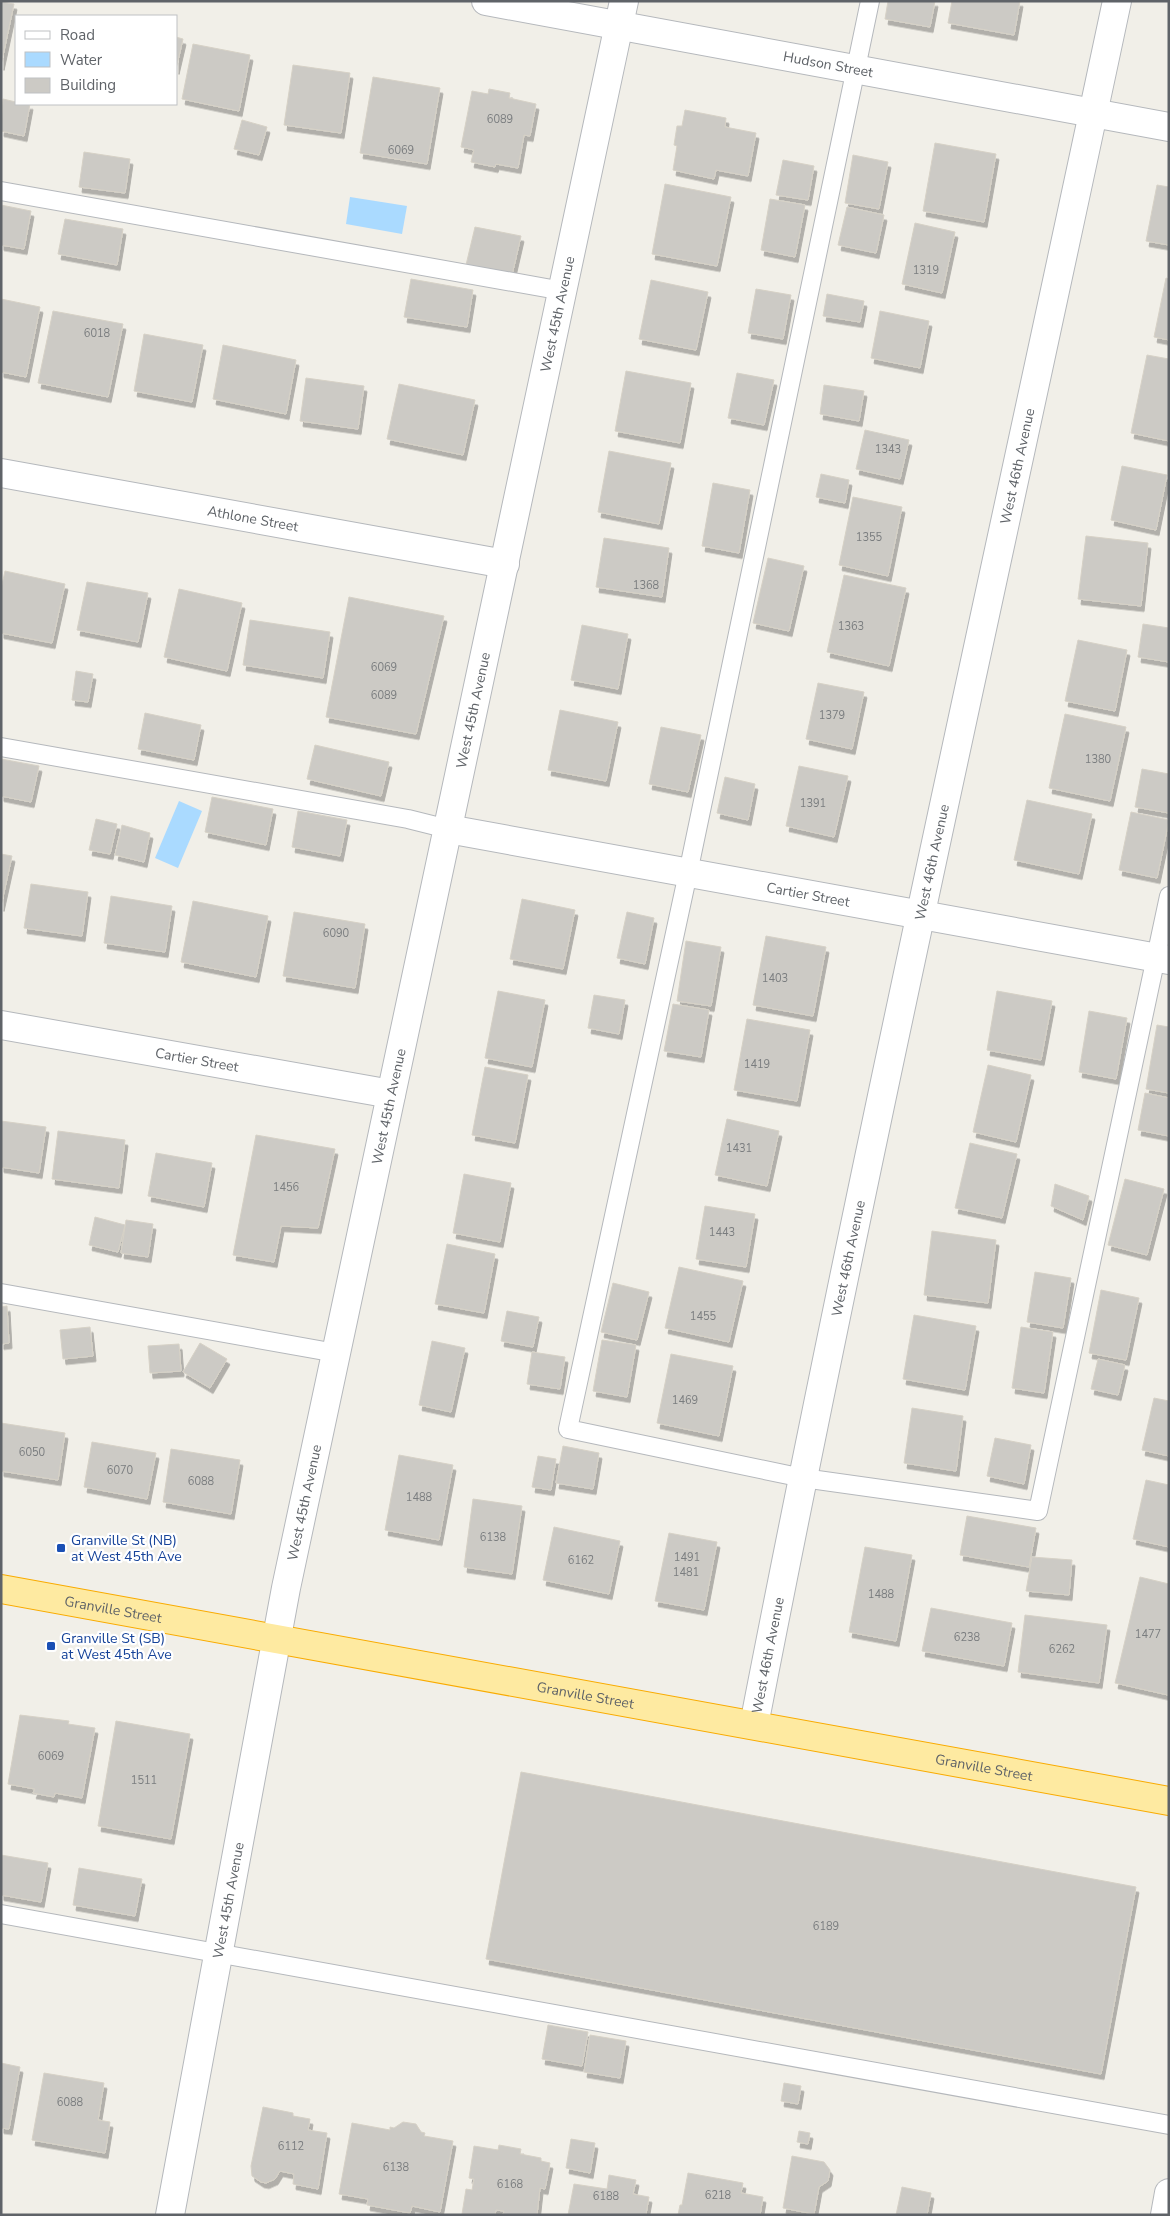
<svg xmlns="http://www.w3.org/2000/svg" width="1170" height="2216" viewBox="0 0 1170 2216" font-family="'Nunito Sans',sans-serif">
	<style>
		.water { fill: #aadaff }
		.building { fill: #cccac5; stroke: #d6d1c6; filter: url(#shadow) }
		.lines { fill: none; stroke-linecap: round; stroke-linejoin: round }
		.service-casing { stroke: #b5b8bc; stroke-width: 20 }
		.minor-casing { stroke: #b5b8bc; stroke-width: 30 }
		.trunk-casing { stroke: #f9ab00; stroke-width: 30 }
		.service { stroke: #fff; stroke-width: 18 }
		.minor { stroke: #fff; stroke-width: 28 }
		.trunk { stroke: #feeaa1; stroke-width: 28 }
		.transit-dot { fill: #1a4fb4; stroke: #fff; stroke-width: 2 }
		.labels { text-anchor: middle; dominant-baseline: central; stroke-width: 4.5; stroke-linejoin: round; paint-order: stroke }
		.number-label { font-size: 11px; fill: #7a7d7f }
		.street-label { font-size: 14px; fill: #5f6368; stroke: #fff }
		.transit-label { font-size: 14px; fill: #164399; stroke: #fff; text-anchor: start }
	</style>
	<defs>
		<filter id="shadow"><feDropShadow dx="3" dy="5.5" stdDeviation="0" flood-color="#0004"/></filter>
	</defs>
	<rect width="100%" height="100%" fill="#f1efe8"/>
	<g class="water">
		<polygon points="350,197 407,206 402,234 346,224"/>
		<polygon points="179,801 202,811 178,868 155,858"/>
	</g>
	<g class="building">
		<polygon points="888,1 935,1 930,27 885,19"/>
		<polygon points="952,1 1020,1 1014,35 948,23"/>
		<polygon points="1,2 14,4 1,65"/>
		<polygon points="176,37 183,39 176,69"/>
		<polygon points="193,44 250,55 239,111 182,99"/>
		<polygon points="293,65 350,73 341,133 284,125"/>
		<polygon points="373,77 440,88 427,164 360,153"/>
		<polygon points="489,89 510,93 509,98 536,104 530,136 524,135 518,168 496,164 495,167 471,162 474,150 461,147 472,91 488,94"/>
		<polygon points="3,99 16,102 16,104 30,104 24,136 1,131"/>
		<polygon points="685,110 726,118 725,127 756,133 748,176 716,170 714,179 673,170 677,146 674,145 677,126 682,126"/>
		<polygon points="242,120 267,127 259,155 234,149"/>
		<polygon points="935,143 996,154 984,222 923,211"/>
		<polygon points="84,152 130,159 125,193 79,187"/>
		<polygon points="853,155 888,162 879,209 845,203"/>
		<polygon points="783,160 814,166 808,200 776,195"/>
		<polygon points="665,184 731,197 717,266 652,254"/>
		<polygon points="1157,185 1169,187 1169,245 1146,241"/>
		<polygon points="770,199 805,205 795,257 761,250"/>
		<polygon points="1,205 31,211 24,249 1,245"/>
		<polygon points="847,207 884,215 876,253 838,245"/>
		<polygon points="65,219 123,229 117,265 58,254"/>
		<polygon points="915,223 955,232 942,293 902,284"/>
		<polygon points="475,227 521,236 512,275 466,265"/>
		<polygon points="1166,278 1169,279 1169,340 1154,337"/>
		<polygon points="411,279 473,290 467,327 404,317"/>
		<polygon points="651,280 708,292 696,350 639,339"/>
		<polygon points="756,289 791,295 783,339 748,333"/>
		<polygon points="827,294 864,301 860,322 823,316"/>
		<polygon points="1,299 40,307 26,377 1,372"/>
		<polygon points="53,311 123,324 108,397 38,383"/>
		<polygon points="880,311 929,321 920,368 871,358"/>
		<polygon points="144,334 203,345 192,402 134,391"/>
		<polygon points="223,345 296,360 286,414 213,399"/>
		<polygon points="1147,355 1169,359 1169,441 1131,433"/>
		<polygon points="626,371 691,383 680,443 615,431"/>
		<polygon points="737,373 774,380 764,425 728,418"/>
		<polygon points="306,378 364,386 358,429 300,421"/>
		<polygon points="399,384 475,400 463,455 387,439"/>
		<polygon points="824,385 864,391 859,421 820,414"/>
		<polygon points="865,430 909,440 900,479 856,469"/>
		<polygon points="609,451 671,463 659,524 598,512"/>
		<polygon points="1122,466 1167,475 1156,530 1111,520"/>
		<polygon points="821,474 849,480 845,503 816,497"/>
		<polygon points="713,483 750,490 739,553 702,546"/>
		<polygon points="853,497 902,507 888,576 839,565"/>
		<polygon points="1086,536 1148,543 1141,606 1078,599"/>
		<polygon points="604,538 669,548 662,597 596,587"/>
		<polygon points="768,558 804,566 789,631 753,623"/>
		<polygon points="5,571 65,584 52,643 1,633 1,589"/>
		<polygon points="844,575 906,588 889,666 827,652"/>
		<polygon points="87,582 148,593 138,642 77,630"/>
		<polygon points="179,589 242,603 227,671 164,657"/>
		<polygon points="349,597 444,616 416,734 326,717"/>
		<polygon points="250,620 330,632 323,678 243,665"/>
		<polygon points="1143,624 1169,628 1169,662 1138,657"/>
		<polygon points="582,625 628,634 618,689 571,680"/>
		<polygon points="1078,640 1127,650 1115,711 1065,701"/>
		<polygon points="76,671 93,674 88,702 72,700"/>
		<polygon points="818,683 864,692 852,749 806,739"/>
		<polygon points="560,710 618,722 606,781 548,770"/>
		<polygon points="145,713 201,725 194,760 138,749"/>
		<polygon points="1065,714 1126,727 1110,801 1049,788"/>
		<polygon points="661,727 701,735 688,792 649,784"/>
		<polygon points="315,745 389,762 381,796 307,779"/>
		<polygon points="1,759 39,766 31,802 1,796"/>
		<polygon points="799,766 848,776 834,837 786,826"/>
		<polygon points="1142,769 1169,774 1169,813 1135,807"/>
		<polygon points="725,777 755,784 748,820 717,813"/>
		<polygon points="212,797 273,809 266,845 205,832"/>
		<polygon points="1027,800 1092,814 1079,874 1014,860"/>
		<polygon points="298,811 347,820 340,856 292,847"/>
		<polygon points="1131,812 1169,820 1157,878 1119,870"/>
		<polygon points="96,819 117,824 110,854 89,850"/>
		<polygon points="122,825 150,833 144,862 115,855"/>
		<polygon points="1,854 12,856 1,906"/>
		<polygon points="31,884 88,892 82,936 24,928"/>
		<polygon points="111,896 172,906 165,952 104,943"/>
		<polygon points="522,899 575,910 563,969 510,959"/>
		<polygon points="193,901 268,916 256,977 181,962"/>
		<polygon points="294,912 365,924 355,988 283,976"/>
		<polygon points="627,912 654,918 645,964 617,958"/>
		<polygon points="766,936 826,947 813,1016 753,1005"/>
		<polygon points="686,941 721,947 711,1006 677,1001"/>
		<polygon points="498,991 545,1000 532,1067 485,1058"/>
		<polygon points="997,991 1052,1001 1041,1060 987,1050"/>
		<polygon points="594,995 625,1000 619,1034 588,1028"/>
		<polygon points="673,1004 709,1010 701,1057 664,1051"/>
		<polygon points="1089,1011 1127,1018 1116,1079 1079,1072"/>
		<polygon points="747,1019 810,1030 797,1101 734,1090"/>
		<polygon points="1157,1025 1169,1027 1169,1093 1146,1089"/>
		<polygon points="988,1065 1031,1075 1016,1142 973,1132"/>
		<polygon points="485,1067 528,1075 515,1143 472,1135"/>
		<polygon points="1145,1093 1169,1098 1169,1136 1138,1130"/>
		<polygon points="727,1119 779,1131 767,1186 715,1175"/>
		<polygon points="1,1121 46,1127 39,1173 1,1167"/>
		<polygon points="58,1131 125,1140 119,1188 52,1179"/>
		<polygon points="256,1135 335,1149 318,1228 281,1226 274,1262 233,1255"/>
		<polygon points="970,1143 1017,1154 1002,1218 955,1208"/>
		<polygon points="156,1153 212,1163 204,1207 148,1196"/>
		<polygon points="464,1174 511,1183 500,1242 453,1233"/>
		<polygon points="1125,1179 1164,1189 1147,1255 1108,1245"/>
		<polygon points="1055,1184 1089,1196 1083,1220 1051,1206"/>
		<polygon points="705,1206 755,1214 746,1267 696,1259"/>
		<polygon points="95,1217 125,1225 118,1252 89,1245"/>
		<polygon points="126,1220 153,1224 148,1257 121,1253"/>
		<polygon points="932,1231 996,1240 988,1303 924,1295"/>
		<polygon points="447,1244 495,1254 484,1313 435,1304"/>
		<polygon points="679,1267 743,1281 729,1342 665,1328"/>
		<polygon points="1035,1272 1071,1278 1063,1328 1027,1322"/>
		<polygon points="613,1283 649,1292 637,1340 601,1332"/>
		<polygon points="1101,1290 1139,1298 1126,1360 1089,1353"/>
		<polygon points="7,1306 9,1343 1,1344 1,1307"/>
		<polygon points="507,1311 539,1317 533,1347 501,1341"/>
		<polygon points="914,1315 976,1326 965,1390 903,1379"/>
		<polygon points="90,1327 93,1356 63,1359 60,1330"/>
		<polygon points="1021,1327 1053,1332 1044,1393 1012,1388"/>
		<polygon points="602,1340 636,1345 627,1397 593,1391"/>
		<polygon points="432,1341 465,1348 451,1412 419,1405"/>
		<polygon points="200,1343 227,1359 210,1388 183,1372"/>
		<polygon points="179,1344 181,1371 150,1373 148,1346"/>
		<polygon points="532,1352 565,1357 560,1389 527,1384"/>
		<polygon points="671,1354 733,1366 719,1436 657,1423"/>
		<polygon points="1098,1359 1125,1365 1118,1395 1091,1389"/>
		<polygon points="1154,1398 1169,1401 1169,1456 1142,1450"/>
		<polygon points="912,1408 963,1416 956,1471 904,1463"/>
		<polygon points="1,1423 65,1433 58,1480 1,1471"/>
		<polygon points="995,1438 1031,1445 1024,1484 987,1476"/>
		<polygon points="92,1442 156,1453 147,1499 84,1487"/>
		<polygon points="563,1446 599,1453 593,1489 556,1483"/>
		<polygon points="171,1449 240,1460 231,1514 163,1502"/>
		<polygon points="399,1455 453,1465 439,1540 385,1530"/>
		<polygon points="538,1456 556,1459 551,1490 532,1487"/>
		<polygon points="1146,1480 1169,1485 1169,1547 1133,1539"/>
		<polygon points="473,1499 522,1506 512,1574 464,1567"/>
		<polygon points="967,1516 1036,1528 1029,1567 960,1555"/>
		<polygon points="554,1527 620,1541 609,1594 543,1580"/>
		<polygon points="669,1533 717,1542 704,1610 655,1601"/>
		<polygon points="865,1547 912,1555 896,1641 849,1632"/>
		<polygon points="1032,1557 1072,1560 1069,1595 1026,1591"/>
		<polygon points="1140,1577 1169,1584 1168,1695 1115,1683"/>
		<polygon points="931,1608 1012,1623 1004,1666 922,1651"/>
		<polygon points="1025,1615 1107,1625 1099,1683 1018,1672"/>
		<polygon points="20,1715 69,1721 68,1724 95,1728 82,1798 55,1793 54,1797 33,1793 35,1789 8,1784"/>
		<polygon points="116,1721 190,1734 171,1839 98,1826"/>
		<polygon points="521,1772 1136,1887 1101,2074 486,1959"/>
		<polygon points="1,1855 48,1863 41,1902 1,1895"/>
		<polygon points="79,1868 142,1879 135,1916 73,1905"/>
		<polygon points="548,2025 588,2032 582,2066 542,2059"/>
		<polygon points="590,2035 626,2041 620,2078 584,2072"/>
		<polygon points="1,2063 20,2067 9,2129 1,2128"/>
		<polygon points="44,2073 104,2083 98,2120 110,2122 105,2153 32,2140"/>
		<polygon points="784,2083 801,2086 798,2104 781,2101"/>
		<polygon points="263,2107 293,2113 293,2116 310,2119 308,2130 327,2133 318,2189 293,2184 294,2174 280,2171 275,2179 266,2183 261,2182 252,2176 251,2166"/>
		<polygon points="403,2122 416,2124 421,2132 425,2133 424,2136 453,2141 440,2212 412,2206 410,2213 367,2205 368,2199 339,2194 352,2123 390,2130 390,2127 394,2128"/>
		<polygon points="799,2131 810,2133 808,2144 797,2142"/>
		<polygon points="571,2139 595,2143 590,2173 566,2168"/>
		<polygon points="499,2145 521,2149 520,2154 541,2158 541,2161 550,2163 545,2189 540,2188 537,2215 503,2215 504,2211 496,2210 495,2215 462,2214 466,2189 472,2190 474,2179 469,2178 474,2146 498,2150"/>
		<polygon points="792,2156 824,2162 830,2170 828,2181 819,2187 814,2214 783,2208"/>
		<polygon points="688,2173 743,2183 741,2193 763,2197 760,2215 678,2215 680,2205 682,2205"/>
		<polygon points="609,2175 636,2180 633,2194 649,2197 646,2214 649,2215 568,2215 574,2184 607,2189"/>
		<polygon points="902,2187 931,2193 927,2215 896,2215"/>
	</g>
	<g class="lines">
		<defs>
			<g id="service">
				<polyline points="870,1 688,873 568,1429 803,1478 1038,1511 1169,896"/>
				<polyline points="1,191 563,291"/>
				<polyline points="1,747 408,819 448,829"/>
				<polyline points="1,1293 336,1353"/>
				<polyline points="1,1914 1169,2125"/>
			</g>
			<g id="minor">
				<path id="s1" d="M486,1L1169,127"/>
				<path id="s2" d="M1,473L505,564"/>
				<path id="s3" d="M448,829L1169,960"/>
				<path id="s4" d="M1,1025L391,1094"/>
				<path id="s5" d="M754,1725C866,1148 995,576 1117,1"/>
				<path id="s6" d="M170,2215L286,1588L624,1"/>
				<polyline points="1165,2215 1169,2193"/>
			</g>
			<g id="trunk">
				<path id="s7" d="M1,1589L1169,1801"/>
			</g>
		</defs>
		<use href="#service" class="service-casing"/>
		<use href="#minor" class="minor-casing"/>
		<use href="#trunk" class="trunk-casing"/>
		<use href="#service" class="service"/>
		<use href="#minor" class="minor"/>
		<use href="#trunk" class="trunk"/>
	</g>
	<g class="transit-dot">
		<rect x="56" y="1543" width="10" height="10" rx="2.5"/>
		<rect x="46" y="1641" width="10" height="10" rx="2.5"/>
	</g>
	<g class="labels">
		<g class="number-label">
			<text x="500" y="119">6089</text>
			<text x="401" y="150">6069</text>
			<text x="926" y="270">1319</text>
			<text x="97" y="333">6018</text>
			<text x="888" y="449">1343</text>
			<text x="869" y="537">1355</text>
			<text x="646" y="585">1368</text>
			<text x="851" y="626">1363</text>
			<text x="384" y="667">6069</text>
			<text x="384" y="695">6089</text>
			<text x="832" y="715">1379</text>
			<text x="1098" y="759">1380</text>
			<text x="813" y="803">1391</text>
			<text x="336" y="933">6090</text>
			<text x="775" y="978">1403</text>
			<text x="757" y="1064">1419</text>
			<text x="739" y="1148">1431</text>
			<text x="286" y="1187">1456</text>
			<text x="722" y="1232">1443</text>
			<text x="703" y="1316">1455</text>
			<text x="685" y="1400">1469</text>
			<text x="32" y="1452">6050</text>
			<text x="120" y="1470">6070</text>
			<text x="201" y="1481">6088</text>
			<text x="419" y="1497">1488</text>
			<text x="493" y="1537">6138</text>
			<text x="687" y="1557">1491</text>
			<text x="581" y="1560">6162</text>
			<text x="686" y="1572">1481</text>
			<text x="881" y="1594">1488</text>
			<text x="1148" y="1634">1477</text>
			<text x="967" y="1637">6238</text>
			<text x="1062" y="1649">6262</text>
			<text x="51" y="1756">6069</text>
			<text x="144" y="1780">1511</text>
			<text x="826" y="1926">6189</text>
			<text x="70" y="2102">6088</text>
			<text x="291" y="2146">6112</text>
			<text x="396" y="2167">6138</text>
			<text x="510" y="2184">6168</text>
			<text x="718" y="2195">6218</text>
			<text x="606" y="2196">6188</text>
		</g>
		<g class="street-label">
			<text stroke="none"><textPath href="#s1" startOffset="348">Hudson Street</textPath></text>
			<text stroke="none"><textPath href="#s6" startOffset="1940">West 45th Avenue</textPath></text>
			<text stroke="none"><textPath href="#s5" startOffset="1286">West 46th Avenue</textPath></text>
			<text stroke="none"><textPath href="#s2" startOffset="256">Athlone Street</textPath></text>
			<text stroke="none"><textPath href="#s6" startOffset="1535">West 45th Avenue</textPath></text>
			<text stroke="none"><textPath href="#s5" startOffset="881">West 46th Avenue</textPath></text>
			<text stroke="none"><textPath href="#s3" startOffset="366">Cartier Street</textPath></text>
			<text stroke="none"><textPath href="#s4" startOffset="199">Cartier Street</textPath></text>
			<text stroke="none"><textPath href="#s6" startOffset="1130">West 45th Avenue</textPath></text>
			<text stroke="none"><textPath href="#s5" startOffset="476">West 46th Avenue</textPath></text>
			<text stroke="none"><textPath href="#s6" startOffset="725">West 45th Avenue</textPath></text>
			<text stroke="none"><textPath href="#s7" startOffset="114">Granville Street</textPath></text>
			<text stroke="none"><textPath href="#s5" startOffset="71">West 46th Avenue</textPath></text>
			<text stroke="none"><textPath href="#s7" startOffset="594">Granville Street</textPath></text>
			<text stroke="none"><textPath href="#s7" startOffset="999">Granville Street</textPath></text>
			<text stroke="none"><textPath href="#s6" startOffset="320">West 45th Avenue</textPath></text>
		</g>
		<g class="transit-label">
			<text x="71" y="1540">Granville St (NB)<tspan x="71" dy="16">at West 45th Ave</tspan></text>
			<text x="61" y="1638">Granville St (SB)<tspan x="61" dy="16">at West 45th Ave</tspan></text>
		</g>
	</g>
	<rect width="1170" height="2216" fill="none" stroke="#5f6368" stroke-width="5"/>
	<rect x="15" y="15" width="162" height="90" fill="#ffffff" stroke="#bfc1c3"/>
	<rect x="25" y="31" width="25" height="8" fill="#ffffff" stroke="#bfc1c3"/>
	<text x="60" y="40" font-size="15" fill="#5f6368">Road</text>
	<rect x="25" y="52" width="25" height="15" fill="#aadaff" stroke="#bfc1c3"/>
	<text x="60" y="65" font-size="15" fill="#5f6368">Water</text>
	<rect x="25" y="78" width="25" height="15" fill="#cccac5" stroke="#bfc1c3"/>
	<text x="60" y="90" font-size="15" fill="#5f6368">Building</text>
</svg>
